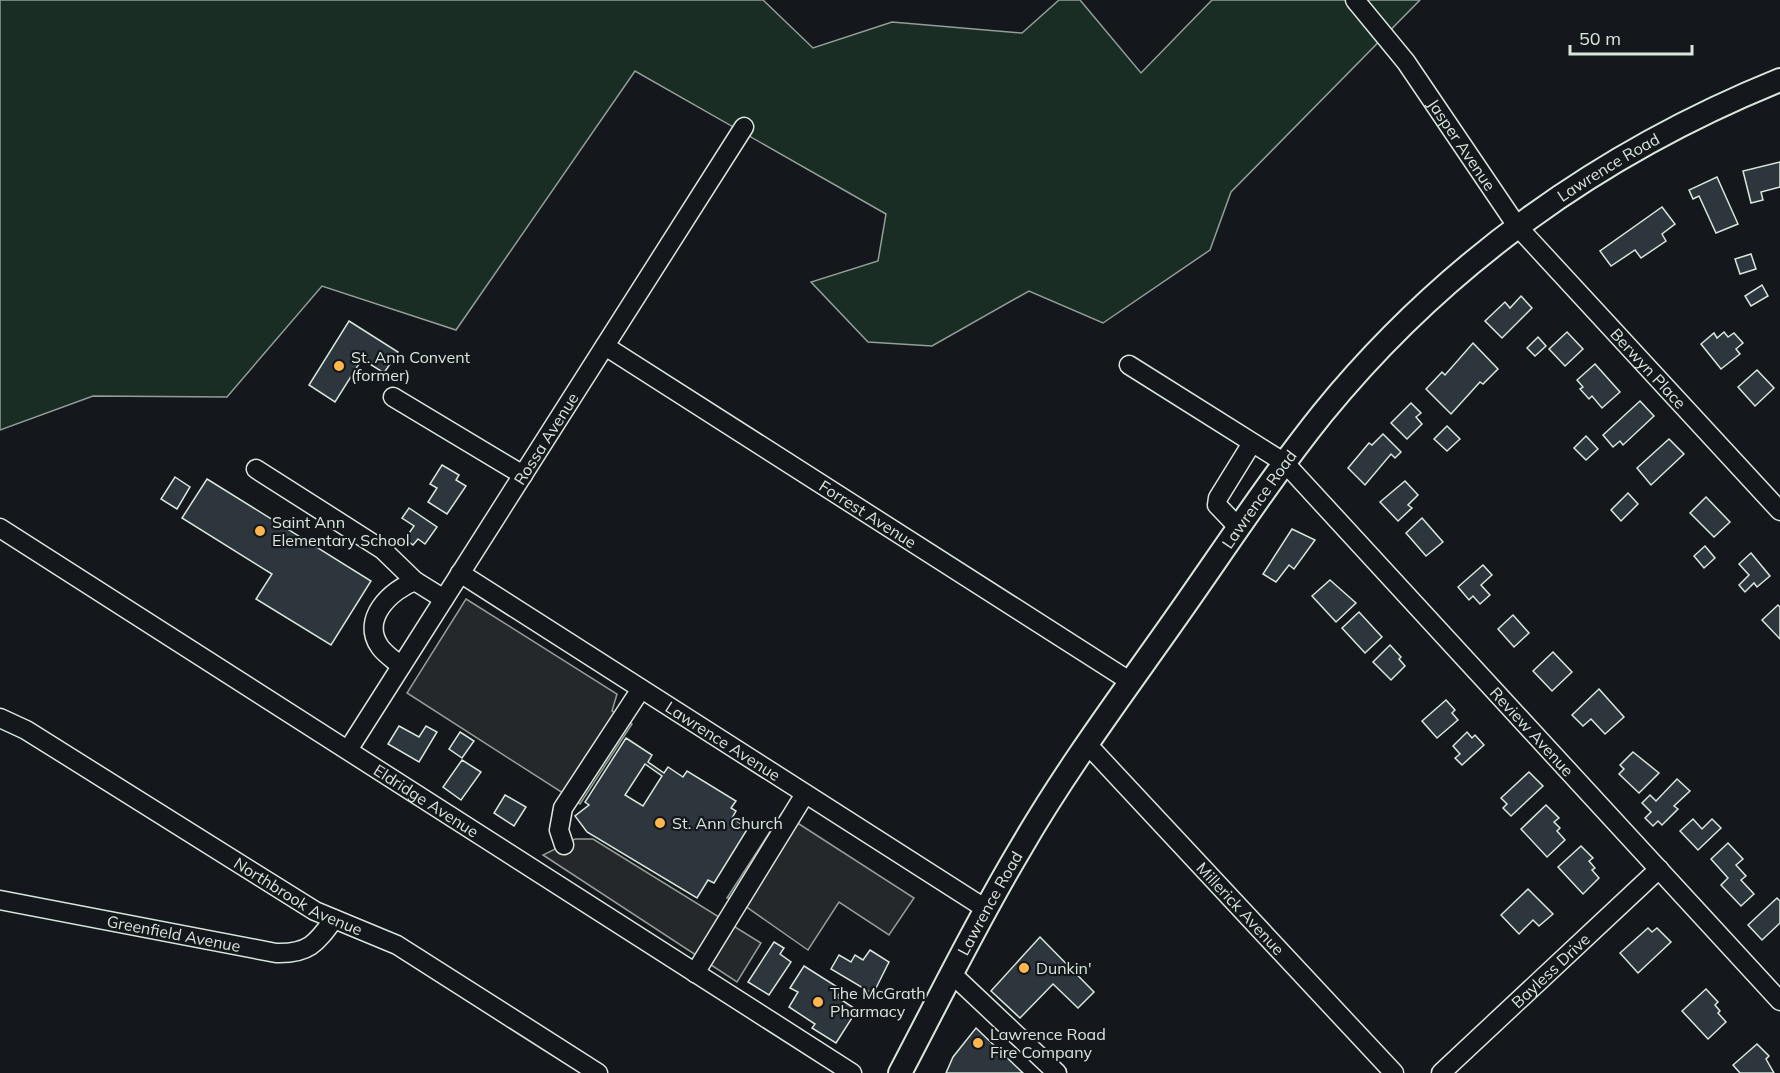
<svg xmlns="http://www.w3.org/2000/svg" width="1780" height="1073" viewBox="0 0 1780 1073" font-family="Mulish,sans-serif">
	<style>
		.green { fill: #1a2d24; stroke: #939e99; stroke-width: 1.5 }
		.parking { fill: #24282b; stroke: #939e99; stroke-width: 1.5 }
		.building { fill: #2c363c; stroke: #d8e6dc; stroke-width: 1.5; fill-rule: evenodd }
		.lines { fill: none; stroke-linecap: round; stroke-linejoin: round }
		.minor-casing { stroke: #d8e6dc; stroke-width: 21 }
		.major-casing { stroke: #d8e6dc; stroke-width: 26 }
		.minor { stroke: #14181c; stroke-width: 18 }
		.major { stroke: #14181c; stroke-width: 22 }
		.poi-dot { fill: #ffb74d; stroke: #14181c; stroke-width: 2 }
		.labels { text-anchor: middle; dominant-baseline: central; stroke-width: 4.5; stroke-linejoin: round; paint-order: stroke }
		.street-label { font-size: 16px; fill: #d8e6dc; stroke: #14181c }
		.poi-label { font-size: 16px; fill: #d8e6dc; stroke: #14181c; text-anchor: start }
	</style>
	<rect width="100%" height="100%" fill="#14181c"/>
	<polygon class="green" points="0,0 763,0 813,48 892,22 1022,33 1059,0 1080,0 1141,73 1212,0 1420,0 1231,192 1210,250 1103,323 1029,291 932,346 868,342 811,282 878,261 886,214 635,71 456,330 322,286 227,397 93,396 0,430"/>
	<g class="parking">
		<polygon points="466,599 617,694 612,711 632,724 580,804 407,693"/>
		<polygon points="782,813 914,898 889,935 839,902 808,950 735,899 727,898"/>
		<polygon points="575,839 593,839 761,943 737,982 543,855"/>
	</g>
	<g class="building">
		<polygon points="1780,162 1780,187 1761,192 1763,200 1751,203 1743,171"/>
		<polygon points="1717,177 1738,224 1716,233 1699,196 1693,199 1689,190"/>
		<polygon points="1662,207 1675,224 1662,234 1666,241 1641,258 1635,250 1611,266 1600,251"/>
		<polygon points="1751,254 1756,269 1740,274 1735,259"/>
		<polygon points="1762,285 1768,296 1751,306 1745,296"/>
		<polygon points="1521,296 1532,308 1502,338 1485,321 1505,302 1510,308"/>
		<polygon points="349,321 398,352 384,373 362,359 335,402 309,385"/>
		<polygon points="1567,332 1583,349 1565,366 1549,349"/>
		<polygon points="1724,332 1728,337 1734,333 1743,343 1736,349 1740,354 1721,369 1701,344 1714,333 1717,338"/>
		<polygon points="1538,337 1546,346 1535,356 1527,348"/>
		<polygon points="1473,343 1498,369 1483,384 1480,382 1451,414 1426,389 1442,372 1445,375"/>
		<polygon points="1595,364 1620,392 1602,408 1592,396 1589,399 1580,389 1583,387 1577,380"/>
		<polygon points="1757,370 1774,388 1755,406 1738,387"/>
		<polygon points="1640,401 1654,416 1623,445 1620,441 1613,447 1603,435"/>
		<polygon points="1411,403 1421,413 1416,417 1422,424 1407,439 1391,423"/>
		<polygon points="1447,426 1460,439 1447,451 1434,439"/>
		<polygon points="1383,434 1401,452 1395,458 1391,454 1365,485 1348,468 1369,443 1372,445"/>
		<polygon points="1586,436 1598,449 1586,460 1574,448"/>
		<polygon points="1669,439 1684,454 1651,485 1637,468"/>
		<polygon points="442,465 459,475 456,480 466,486 447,514 428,502 437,488 430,484"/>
		<polygon points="175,477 190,487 177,509 161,499"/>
		<polygon points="207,479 371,581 331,645 256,599 272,574 182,518"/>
		<polygon points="1405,481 1418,495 1408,505 1412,508 1398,521 1380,502"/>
		<polygon points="1628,493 1638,504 1621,521 1611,510"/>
		<polygon points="1706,497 1730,522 1714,537 1690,513"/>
		<polygon points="409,508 437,527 425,544 418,539 413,545 405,539 414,526 402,518"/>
		<polygon points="1422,518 1443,542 1426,556 1406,533"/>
		<polygon points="1292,529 1315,540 1294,569 1289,565 1276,582 1263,574"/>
		<polygon points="1705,546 1715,558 1704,568 1694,556"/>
		<polygon points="1751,553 1770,576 1757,587 1754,583 1745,592 1739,585 1749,575 1739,564"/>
		<polygon points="1483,565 1492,575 1481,585 1490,595 1480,604 1473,596 1469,600 1458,587"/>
		<polygon points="1330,580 1356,603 1336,622 1312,596"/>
		<polygon points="1778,605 1780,607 1780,639 1762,620"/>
		<polygon points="1359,612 1382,637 1365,653 1342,628"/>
		<polygon points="1513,615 1529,633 1514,647 1498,629"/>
		<polygon points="1390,645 1401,657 1399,659 1405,666 1391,680 1373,662"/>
		<polygon points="1553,652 1572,672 1552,691 1533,671"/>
		<polygon points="1599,689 1624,717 1605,734 1591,719 1583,726 1572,715"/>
		<polygon points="1446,700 1455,710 1452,713 1458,720 1437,738 1422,721"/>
		<polygon points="399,726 419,737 426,726 437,732 419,762 388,744"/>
		<polygon points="460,732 474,741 462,758 449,749"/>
		<polygon points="1467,732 1472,738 1475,735 1484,745 1462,765 1455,758 1460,754 1453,746"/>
		<path d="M626,738L652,755L648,762L664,773L668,767L683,777L687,771L736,801L731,808L736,811L732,818L748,828L714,883L708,880L697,898L587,832L575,816L589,805L585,802ZM645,764L662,776L643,806L625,795Z"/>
		<polygon points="1633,752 1659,773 1639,793 1619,774 1624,769 1620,765"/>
		<polygon points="462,760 481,772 461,800 443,787"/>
		<polygon points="1529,772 1543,786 1511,816 1503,808 1507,804 1501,798"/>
		<polygon points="1677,779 1690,791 1674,806 1678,809 1662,825 1658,821 1653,826 1645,818 1651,812 1642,803 1650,795 1656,801"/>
		<polygon points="505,795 526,807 514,826 494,813"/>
		<polygon points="1546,805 1559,818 1554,822 1560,828 1557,831 1565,840 1547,857 1521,829"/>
		<polygon points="1693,819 1702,829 1712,819 1721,828 1698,850 1680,831"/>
		<polygon points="1728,843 1743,859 1736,865 1746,876 1741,880 1754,894 1741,906 1721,885 1728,878 1711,859"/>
		<polygon points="1581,846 1593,858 1589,861 1595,868 1592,870 1599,878 1583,894 1558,867"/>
		<polygon points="1528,889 1553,914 1539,926 1533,920 1519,934 1501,915"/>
		<polygon points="1777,898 1780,901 1780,923 1762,940 1748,925"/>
		<polygon points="1648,928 1652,932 1657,928 1671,942 1638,973 1620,953"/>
		<polygon points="1040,937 1094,992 1078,1008 1053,984 1020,1018 991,991"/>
		<polygon points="774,942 784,948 780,954 791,962 769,995 748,982"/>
		<polygon points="870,950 889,962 873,994 831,969 839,955 851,962 855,955 863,960"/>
		<polygon points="804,966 842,990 837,997 857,1010 836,1043 812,1028 815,1024 789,1007 798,992 790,988"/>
		<polygon points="1706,989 1718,1002 1715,1005 1720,1011 1718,1013 1726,1022 1708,1039 1682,1011"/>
		<polygon points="976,1028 1023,1073 946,1073 953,1057"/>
		<polygon points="1757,1044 1769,1056 1766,1059 1774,1073 1740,1073 1733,1065"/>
	</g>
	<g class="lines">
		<defs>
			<g id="minor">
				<path id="s1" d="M1355,0L1406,62L1517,226L1780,511"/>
				<path id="s2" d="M605,346L1131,682"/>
				<path id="s3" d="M1129,365L1285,463L1780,1001"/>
				<polyline points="393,397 523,475"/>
				<polyline points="256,469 383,550 415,581 444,599"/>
				<path id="s4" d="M0,528L852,1073"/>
				<polyline points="1239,528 1217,505 1218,498 1252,443"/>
				<path id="s5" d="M460,573L986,909"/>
				<path d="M401,666C394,660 385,654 380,647C360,619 391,590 415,581"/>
				<path id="s6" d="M0,718L26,730L315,911L397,945L598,1073"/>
				<path id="s7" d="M1087,744L1394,1073"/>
				<path id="s8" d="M348,750L744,127"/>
				<polyline points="564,845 559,830 563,808 641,689"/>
				<path id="s9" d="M0,900L276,953C308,954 316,944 334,919"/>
				<polyline points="695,973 805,794"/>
				<polyline points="952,974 1057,1073"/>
				<path id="s10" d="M1441,1073L1659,869"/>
			</g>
			<g id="major">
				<path id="s11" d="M900,1073C939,999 976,923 1019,851C1069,764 1130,684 1187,602C1231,539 1274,474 1322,414C1444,264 1602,152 1780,80"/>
			</g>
		</defs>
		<use href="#minor" class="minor-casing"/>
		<use href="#major" class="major-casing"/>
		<use href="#minor" class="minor"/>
		<use href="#major" class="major"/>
	</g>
	<g class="poi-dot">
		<circle cx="339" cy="366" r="6"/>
		<circle cx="260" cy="531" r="6"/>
		<circle cx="660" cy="823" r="6"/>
		<circle cx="1024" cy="968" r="6"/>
		<circle cx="818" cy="1002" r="6"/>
		<circle cx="978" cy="1043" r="6"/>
	</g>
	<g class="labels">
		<g class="street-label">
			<text stroke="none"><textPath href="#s1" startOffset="180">Jasper Avenue</textPath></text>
			<text stroke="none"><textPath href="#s11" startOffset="1164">Lawrence Road</textPath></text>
			<text stroke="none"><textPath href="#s1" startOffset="472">Berwyn Place</textPath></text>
			<text stroke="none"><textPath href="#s8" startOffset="369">Rossa Avenue</textPath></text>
			<text stroke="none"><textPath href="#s11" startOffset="678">Lawrence Road</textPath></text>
			<text stroke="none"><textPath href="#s2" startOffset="312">Forrest Avenue</textPath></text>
			<text stroke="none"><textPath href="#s3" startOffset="549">Review Avenue</textPath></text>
			<text stroke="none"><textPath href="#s5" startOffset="312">Lawrence Avenue</textPath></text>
			<text stroke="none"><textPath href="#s4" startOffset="506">Eldridge Avenue</textPath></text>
			<text stroke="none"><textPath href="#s6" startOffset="348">Northbrook Avenue</textPath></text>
			<text stroke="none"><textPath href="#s11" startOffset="192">Lawrence Road</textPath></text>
			<text stroke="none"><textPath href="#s7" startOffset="225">Millerick Avenue</textPath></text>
			<text stroke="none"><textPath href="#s9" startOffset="177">Greenfield Avenue</textPath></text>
			<text stroke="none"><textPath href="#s10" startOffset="150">Bayless Drive</textPath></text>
		</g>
		<g class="poi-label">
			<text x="351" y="357">St. Ann Convent<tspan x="351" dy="18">(former)</tspan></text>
			<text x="272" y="522">Saint Ann<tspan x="272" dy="18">Elementary School</tspan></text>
			<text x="672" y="823">St. Ann Church</text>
			<text x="1036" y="968">Dunkin'</text>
			<text x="830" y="993">The McGrath<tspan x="830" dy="18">Pharmacy</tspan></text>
			<text x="990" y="1034">Lawrence Road<tspan x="990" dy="18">Fire Company</tspan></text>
		</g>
	</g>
	<path d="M1570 45v9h122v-9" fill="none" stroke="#d8e6dc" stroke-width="3"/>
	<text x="1579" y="45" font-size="18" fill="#d8e6dc" stroke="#14181c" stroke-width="4.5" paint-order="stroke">50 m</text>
</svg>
